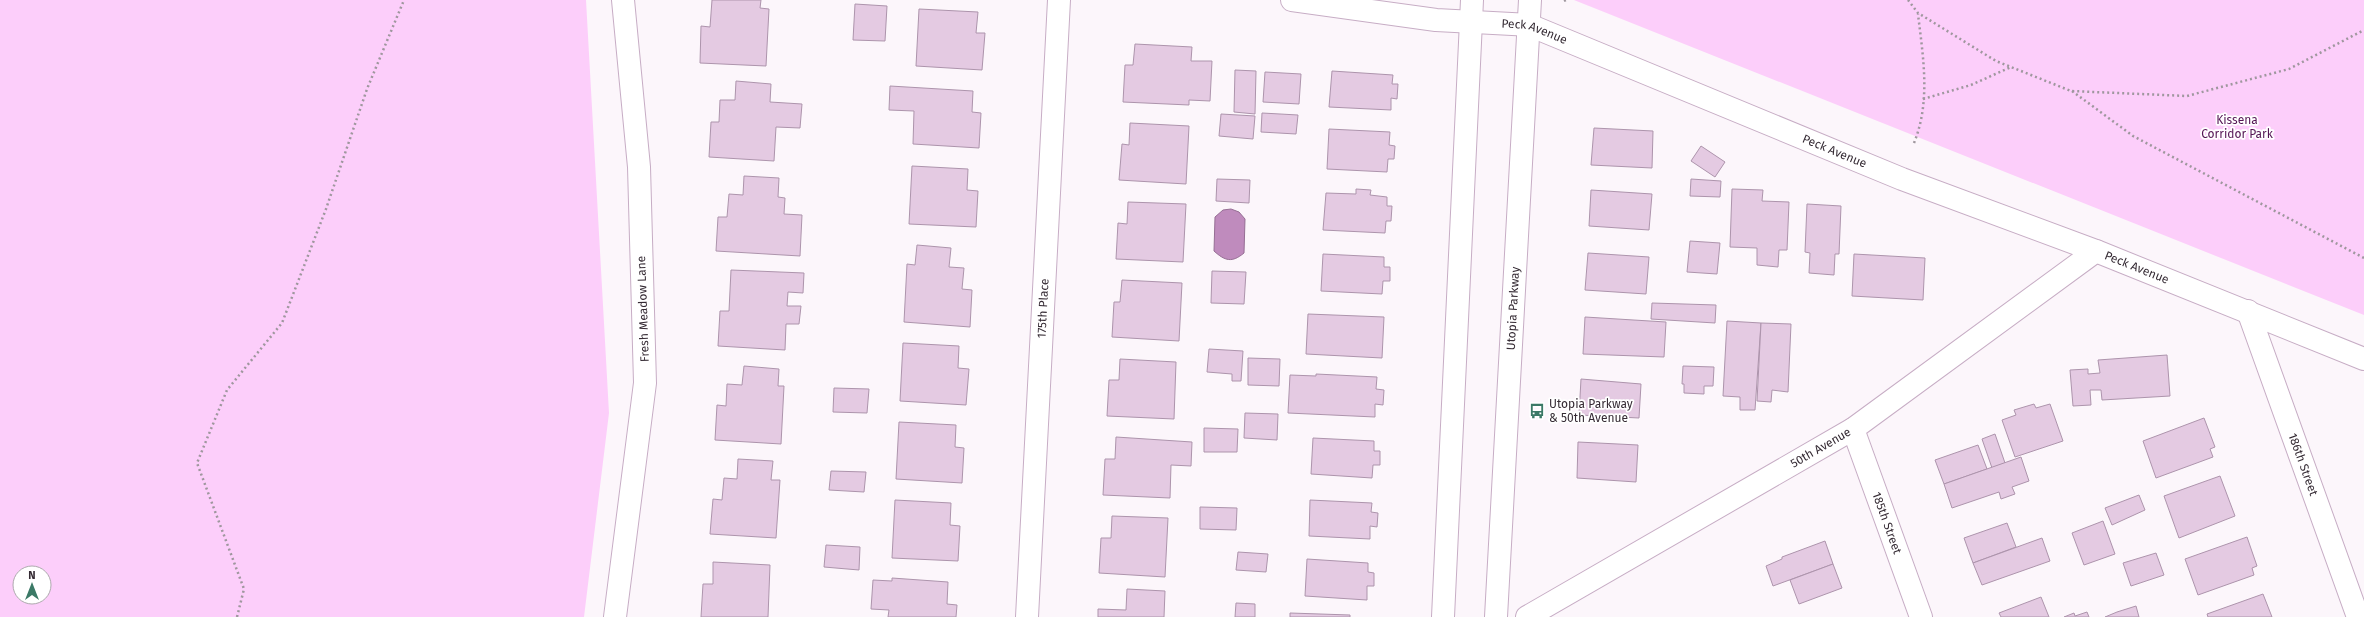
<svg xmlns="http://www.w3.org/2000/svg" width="2364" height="617" viewBox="0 0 2364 617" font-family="'Fira Sans',sans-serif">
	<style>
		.green { fill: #fccefa; fill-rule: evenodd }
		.water { fill: #bf8bbd; stroke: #966e94 }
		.building { fill: #e4cae2; stroke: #ad94ac }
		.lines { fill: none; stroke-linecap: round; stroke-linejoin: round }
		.minor-casing { stroke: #c7adc5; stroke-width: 24 }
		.secondary-casing { stroke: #c7adc5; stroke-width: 24 }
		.path { stroke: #9f979e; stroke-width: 2.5; stroke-dasharray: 2 3; stroke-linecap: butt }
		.minor { stroke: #fff; stroke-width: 22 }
		.secondary { stroke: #fff; stroke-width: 22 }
		.labels { text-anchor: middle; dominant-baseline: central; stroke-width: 3.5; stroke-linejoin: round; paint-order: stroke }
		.street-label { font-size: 12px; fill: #352b34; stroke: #fff }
		.park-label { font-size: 12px; fill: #541554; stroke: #fff }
		.poi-label { font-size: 12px; fill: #352b34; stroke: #fff; text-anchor: start }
	</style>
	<rect width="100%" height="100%" fill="#fcf6fb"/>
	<g class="green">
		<path d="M0,0H586L609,413L584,617H0ZM20,573H44V597H20Z"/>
		<polygon points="1574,0 2364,0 2364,315"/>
	</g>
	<path class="water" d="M1231,209L1239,212L1245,219L1244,253C1232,263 1225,261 1214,251L1215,217L1223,210Z"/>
	<g class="building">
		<polygon points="712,0 761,0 760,8 769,9 766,66 700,63 701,26 710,27"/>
		<polygon points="855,4 887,6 885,41 853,40"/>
		<polygon points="919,9 978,12 976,33 985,33 982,70 916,66"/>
		<polygon points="1135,44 1192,47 1191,61 1212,61 1210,101 1189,100 1189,105 1123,102 1125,65 1133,65"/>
		<polygon points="1235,70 1256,71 1255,114 1234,112"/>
		<polygon points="1332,71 1393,75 1392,84 1398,84 1397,99 1391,98 1391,110 1329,107"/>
		<polygon points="1265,72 1301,74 1299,104 1263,102"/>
		<polygon points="736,81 771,84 770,102 802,104 800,128 776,127 774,161 709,157 711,122 719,122 720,100 735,100"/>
		<polygon points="890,86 973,91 972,112 981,113 979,148 913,144 914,111 889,110"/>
		<polygon points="1262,113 1298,115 1296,134 1261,132"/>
		<polygon points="1221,114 1255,116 1253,139 1219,136"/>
		<polygon points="1130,123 1189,126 1186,184 1119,180 1122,144 1129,145"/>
		<polygon points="1594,128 1653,131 1652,168 1591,165"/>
		<polygon points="1329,129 1390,132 1389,145 1395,146 1394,159 1388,159 1387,172 1327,169"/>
		<polygon points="1701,146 1725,162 1715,177 1691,161"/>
		<polygon points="912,166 968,169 967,190 978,191 976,227 909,224"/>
		<polygon points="744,176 779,178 778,197 785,198 784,214 802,215 800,256 716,251 718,217 727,217 729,194 743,195"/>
		<polygon points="1217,179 1250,180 1249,203 1216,201"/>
		<polygon points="1691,179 1721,181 1720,197 1690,196"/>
		<polygon points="1356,189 1371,190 1370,195 1387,197 1387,206 1392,206 1391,221 1386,221 1385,233 1323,230 1326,193 1356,194"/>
		<polygon points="1732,189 1763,190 1762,201 1789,202 1787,250 1779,250 1778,267 1757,265 1757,248 1730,247"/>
		<polygon points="1591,190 1652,194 1649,230 1589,226"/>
		<polygon points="1128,202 1186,204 1183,262 1116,259 1118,223 1127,224"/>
		<polygon points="1807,204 1841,206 1839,254 1835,254 1834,275 1809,273 1810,253 1805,252"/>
		<polygon points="1690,241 1720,243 1717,274 1687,272"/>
		<polygon points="917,245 951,248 949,267 964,268 962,289 972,290 970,327 904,322 907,264 915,265"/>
		<polygon points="1588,253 1649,257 1646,294 1585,290"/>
		<polygon points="1323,254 1384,257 1384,267 1390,267 1390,281 1383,281 1382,294 1321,291"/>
		<polygon points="1854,254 1925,258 1923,300 1852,296"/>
		<polygon points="731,270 804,273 803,293 788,292 787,306 801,306 799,324 786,324 785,350 718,346 720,311 729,311"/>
		<polygon points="1212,271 1246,272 1244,304 1211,303"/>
		<polygon points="1122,280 1182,283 1179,341 1112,337 1114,302 1120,302"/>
		<polygon points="1652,303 1716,305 1715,323 1651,319"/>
		<polygon points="1308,314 1384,317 1382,358 1306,354"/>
		<polygon points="1585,317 1666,322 1664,357 1583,354"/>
		<polygon points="1727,321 1761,323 1755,410 1740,410 1740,397 1723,396"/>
		<polygon points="1761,323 1791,324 1788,392 1772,390 1771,402 1757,401"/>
		<polygon points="903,343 959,346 958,368 969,369 966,405 900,401"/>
		<polygon points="1209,349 1243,351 1241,381 1232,381 1232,374 1207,372"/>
		<polygon points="2167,355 2170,396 2102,400 2101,390 2090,390 2091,405 2073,406 2070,370 2088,369 2088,374 2100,373 2098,360"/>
		<polygon points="1248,358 1280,359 1279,386 1248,385"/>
		<polygon points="1120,359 1176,362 1174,419 1107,416 1109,380 1119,380"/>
		<polygon points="744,366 779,369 778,386 784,386 781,444 715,440 717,405 726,406 727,384 742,385"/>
		<polygon points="1683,366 1714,367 1713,386 1704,386 1704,394 1684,393 1684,384 1682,384"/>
		<polygon points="1316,374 1377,377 1376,389 1384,390 1383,405 1375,404 1375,417 1288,413 1290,375 1316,376"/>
		<polygon points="1581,379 1641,384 1639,418 1579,415"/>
		<polygon points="834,388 869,389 867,413 833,412"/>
		<polygon points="2034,404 2036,408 2050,404 2063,441 2015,457 2002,420 2016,415 2014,410"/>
		<polygon points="1245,413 1278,414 1277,440 1244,438"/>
		<polygon points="2204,418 2215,447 2210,449 2213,457 2156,478 2143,441"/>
		<polygon points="899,422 956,425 955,447 964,448 962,483 896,479"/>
		<polygon points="1204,428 1238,429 1237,452 1204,452"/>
		<polygon points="1995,434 2005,463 1992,468 1982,439"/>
		<polygon points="1116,437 1192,442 1191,466 1171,465 1170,498 1103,495 1105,459 1115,459"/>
		<polygon points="1313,438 1374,441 1374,451 1380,451 1380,465 1373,465 1372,478 1311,474"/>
		<polygon points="1578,442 1638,445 1636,482 1577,478"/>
		<polygon points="1978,445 1987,469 1944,484 1935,460"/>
		<polygon points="2021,457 2029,481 2012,487 2015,494 2001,499 1999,492 1952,508 1944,484"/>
		<polygon points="738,459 773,461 771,480 780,480 776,538 710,534 713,499 722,500 724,478 737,479"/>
		<polygon points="831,471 866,472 864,492 829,490"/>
		<polygon points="2220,476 2235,516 2179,538 2164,496"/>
		<polygon points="2139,495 2145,510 2112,525 2105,508"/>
		<polygon points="895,500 951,503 950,525 960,526 958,561 892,558"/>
		<polygon points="1310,500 1372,503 1371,512 1378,513 1377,527 1370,526 1370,539 1309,536"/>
		<polygon points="1200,507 1237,508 1236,530 1200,529"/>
		<polygon points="1112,516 1168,518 1165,577 1099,573 1101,538 1111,538"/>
		<polygon points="2103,521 2115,554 2084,565 2072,533"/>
		<polygon points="2007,523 2016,547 1973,563 1964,538"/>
		<polygon points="2247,537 2257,566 2252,568 2254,575 2198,595 2185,559"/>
		<polygon points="2042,538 2050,561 1982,585 1973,563"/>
		<polygon points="1825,541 1833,564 1773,586 1766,566 1782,559 1782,557"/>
		<polygon points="826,545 860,547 859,570 824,567"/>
		<polygon points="1238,552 1268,554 1266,572 1236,570"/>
		<polygon points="2156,553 2164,575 2131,586 2123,563"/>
		<polygon points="1307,559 1368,563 1368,572 1374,573 1374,586 1367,586 1367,600 1305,596"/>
		<polygon points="713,562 770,565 768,617 701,617 703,584 713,584"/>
		<polygon points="1833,564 1842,588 1799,604 1790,580"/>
		<polygon points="892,578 948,582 947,604 957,605 956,617 888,617 889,610 871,609 873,580 892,581"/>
		<polygon points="1127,589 1165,591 1164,617 1098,617 1098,609 1126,610"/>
		<polygon points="2263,594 2272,617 2208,617 2207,614"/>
		<polygon points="2041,597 2049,617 2001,617 1999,613"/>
		<polygon points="1236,603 1255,604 1255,617 1235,617"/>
		<polygon points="2136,606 2139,617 2105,617 2117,612"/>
		<polygon points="2087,612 2089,617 2064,617 2074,613 2075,616"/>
		<polygon points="1290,613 1350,615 1350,617 1290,617"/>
	</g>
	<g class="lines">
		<defs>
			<g id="minor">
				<path id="s1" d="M1292,0L1436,20L1529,25L1902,179L2096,251L2364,359"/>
				<path id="s2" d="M2248,311L2358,617"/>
				<path id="s3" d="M1853,429L1921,617"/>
				<polyline points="615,617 645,383 639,167 623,0"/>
				<path id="s4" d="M1027,617L1059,0"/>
				<path id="s5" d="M1527,617L1853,429L2096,251"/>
			</g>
			<g id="secondary">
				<polyline points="1443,617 1472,0"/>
				<path id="s6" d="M1496,617L1530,0"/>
			</g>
		</defs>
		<use href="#minor" class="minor-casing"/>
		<use href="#secondary" class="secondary-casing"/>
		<g class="path">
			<polyline points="1908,0 1918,13 1996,61 2071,91 2187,96 2289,69 2364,30"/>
			<polyline points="1564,1 1566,0"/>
			<polyline points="2072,91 2133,136 2364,258"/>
			<polyline points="1923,99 1971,85 2011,67"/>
			<path d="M1914,143C1931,101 1923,57 1918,14"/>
			<polyline points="237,617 244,589 197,463 227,390 282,323 326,209 367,89 404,0"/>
		</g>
		<use href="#minor" class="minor"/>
		<use href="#secondary" class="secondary"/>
	</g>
	<defs>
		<symbol id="bus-bare" viewBox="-9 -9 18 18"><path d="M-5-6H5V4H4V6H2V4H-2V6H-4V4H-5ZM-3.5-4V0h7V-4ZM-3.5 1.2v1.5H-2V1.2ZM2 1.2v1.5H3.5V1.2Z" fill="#3b7966" stroke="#fff" stroke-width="2.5" paint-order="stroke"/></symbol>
	</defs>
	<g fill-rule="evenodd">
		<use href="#bus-bare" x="1526" y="400" width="22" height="22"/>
	</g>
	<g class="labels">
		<g class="street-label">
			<text stroke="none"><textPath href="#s1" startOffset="245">Peck Avenue</textPath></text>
			<text stroke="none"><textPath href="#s1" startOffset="569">Peck Avenue</textPath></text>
			<text stroke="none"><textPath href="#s1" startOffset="893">Peck Avenue</textPath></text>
			<text stroke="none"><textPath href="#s4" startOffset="309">175th Place</textPath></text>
			<text transform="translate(643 309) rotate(-92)">Fresh Meadow Lane</text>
			<text stroke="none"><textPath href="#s6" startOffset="309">Utopia Parkway</textPath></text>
			<text stroke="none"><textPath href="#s5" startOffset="339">50th Avenue</textPath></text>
			<text stroke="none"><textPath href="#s2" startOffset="163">186th Street</textPath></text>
			<text stroke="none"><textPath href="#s3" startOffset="100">185th Street</textPath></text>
		</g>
		<g class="park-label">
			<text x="2237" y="120">Kissena<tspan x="2237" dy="14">Corridor Park</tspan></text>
		</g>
		<g class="poi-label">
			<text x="1549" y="404">Utopia Parkway<tspan x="1549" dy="14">&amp; 50th Avenue</tspan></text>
		</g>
	</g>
	<g transform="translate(32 585)"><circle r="19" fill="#ffffff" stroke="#aeaaae"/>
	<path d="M0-3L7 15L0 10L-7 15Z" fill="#3b7966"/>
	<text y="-6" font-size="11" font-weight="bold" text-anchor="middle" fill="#352b34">N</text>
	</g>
</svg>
